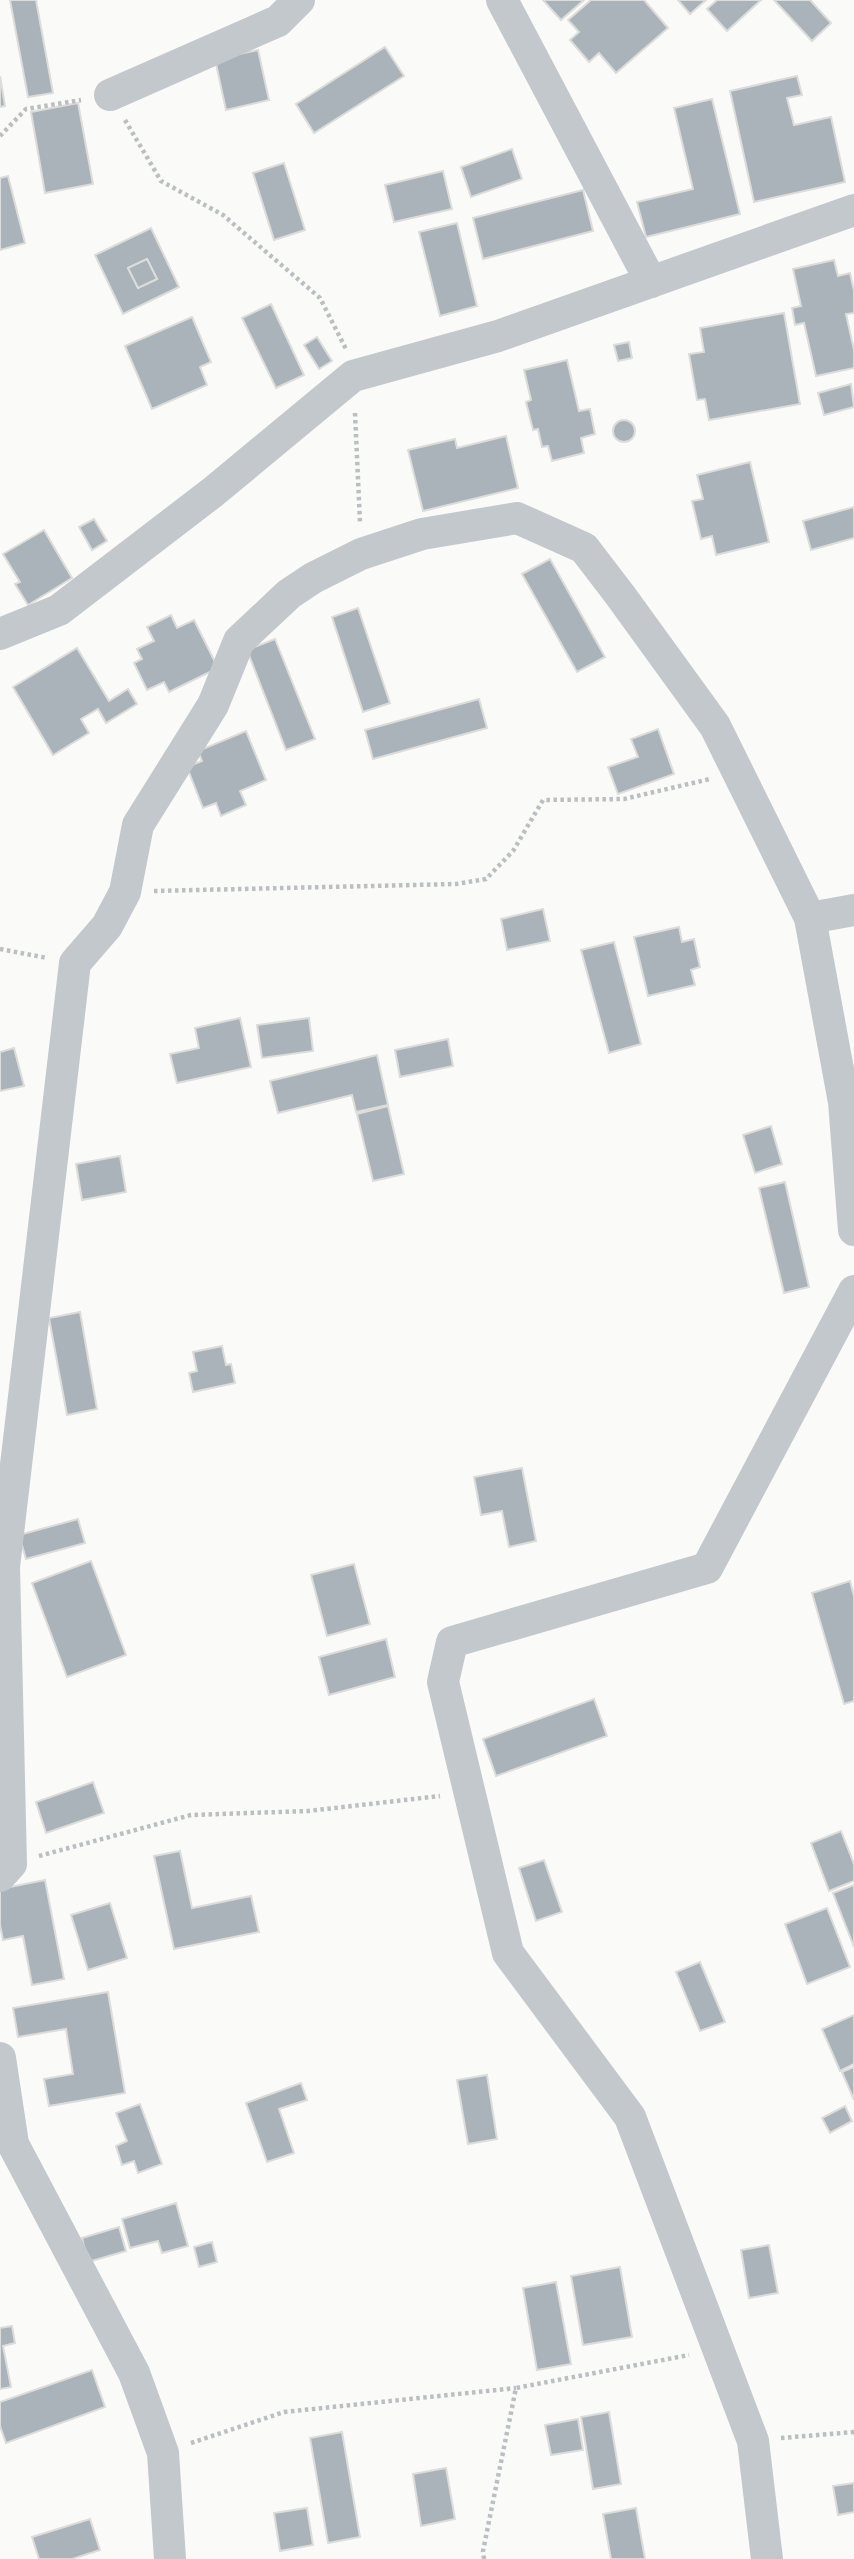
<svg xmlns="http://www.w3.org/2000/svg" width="854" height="2559" viewBox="0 0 854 2559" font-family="'DM Sans',sans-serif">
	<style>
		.building { fill: #aab3b9; stroke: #dcdcda; stroke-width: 2; fill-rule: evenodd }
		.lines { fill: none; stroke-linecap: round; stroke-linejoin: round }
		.path { stroke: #bbbfc2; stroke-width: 4.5; stroke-dasharray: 3.5 3.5; stroke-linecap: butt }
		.minor { stroke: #c3c8cc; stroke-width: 32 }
	</style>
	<rect width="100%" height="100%" fill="#fafaf8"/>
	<g class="building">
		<polygon points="10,0 36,0 53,93 28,97"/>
		<polygon points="543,0 584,0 561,20"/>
		<polygon points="591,0 644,0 668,28 616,73 599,53 589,62 570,40 579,32 568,20"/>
		<polygon points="678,0 706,0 690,14"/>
		<polygon points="717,0 761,0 727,31 707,9"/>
		<polygon points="774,0 810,0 831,23 812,41"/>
		<polygon points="385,47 404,76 314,133 296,104"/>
		<polygon points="258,50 269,100 226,110 215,59"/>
		<polygon points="0,76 5,106 0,107"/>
		<polygon points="797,76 802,95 787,98 794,125 831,117 845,182 754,202 730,91"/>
		<polygon points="712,99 740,214 646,237 637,202 693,189 674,108"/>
		<polygon points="78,103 93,184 45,193 31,112"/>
		<polygon points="512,149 522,179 471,197 461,167"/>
		<polygon points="284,163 305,230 274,240 253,173"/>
		<polygon points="443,171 452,209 394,222 385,185"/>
		<polygon points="8,176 25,243 0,250 0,178"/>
		<polygon points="583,190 593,231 483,259 473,218"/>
		<polygon points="457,223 477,306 440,316 419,232"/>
		<path d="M151,228L179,287L123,314L95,255ZM147,259L157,279L138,288L128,268Z"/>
		<polygon points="147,259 157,279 138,288 128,268"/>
		<polygon points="834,260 838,276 850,273 854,291 854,313 846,314 854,350 854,368 816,376 804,323 795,325 792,308 801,306 793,269"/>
		<polygon points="271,304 304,375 276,388 242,318"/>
		<polygon points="784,313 800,404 709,420 705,399 697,400 689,354 704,352 700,328"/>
		<polygon points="192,317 211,362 200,367 207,385 152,409 125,346"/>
		<polygon points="317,337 332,361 319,369 304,345"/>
		<polygon points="629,342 632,358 618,361 614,345"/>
		<polygon points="567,360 579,411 590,409 595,434 581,438 584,453 552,461 548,446 542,447 538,429 533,430 526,402 531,400 524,370"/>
		<polygon points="851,384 854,407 824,415 818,393"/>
		<circle cx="624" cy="431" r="11"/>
		<polygon points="506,436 518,488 423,511 408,450 455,439 457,448"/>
		<polygon points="750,462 769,542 716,555 712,536 701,539 692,501 703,499 697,475"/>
		<polygon points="854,507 854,538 811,550 803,521"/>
		<polygon points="94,519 107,541 92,550 79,527"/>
		<polygon points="44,530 72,578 28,605 15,584 20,582 3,554"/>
		<polygon points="550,559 605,657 577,672 522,574"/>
		<polygon points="358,608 390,703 363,712 332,617"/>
		<polygon points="171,615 177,628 194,620 218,668 169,692 164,682 147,690 134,663 142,659 137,649 154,641 147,627"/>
		<polygon points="275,639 315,739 286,750 247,650"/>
		<polygon points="77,648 109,701 128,689 137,704 106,723 98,709 81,719 89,733 53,755 13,687"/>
		<polygon points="479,699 487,728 373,759 365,730"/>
		<polygon points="658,729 674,774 618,794 608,767 638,757 631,739"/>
		<polygon points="246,731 266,780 240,791 246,805 221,816 216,803 203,808 187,767 202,761 198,751"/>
		<polygon points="543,909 550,941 507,950 501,919"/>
		<polygon points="679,927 682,942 694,939 700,967 691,970 695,985 648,996 634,937"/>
		<polygon points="614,942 641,1044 609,1053 581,950"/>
		<polygon points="240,1018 251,1067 177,1083 170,1054 199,1048 195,1028"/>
		<polygon points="309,1018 313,1051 262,1058 257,1025"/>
		<polygon points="448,1039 453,1066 400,1077 395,1050"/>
		<polygon points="14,1048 24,1086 0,1091 0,1052"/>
		<polygon points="377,1055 388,1105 356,1112 352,1095 278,1113 270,1081"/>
		<polygon points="388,1106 404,1174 373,1181 357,1114"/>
		<polygon points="771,1126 782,1164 755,1173 743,1135"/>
		<polygon points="120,1156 126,1192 82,1200 76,1164"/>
		<polygon points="785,1182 809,1287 784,1293 759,1188"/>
		<polygon points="80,1312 97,1409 67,1415 49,1318"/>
		<polygon points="222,1346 226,1365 231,1364 235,1383 193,1392 189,1373 197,1371 193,1352"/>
		<polygon points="522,1468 536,1541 509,1547 502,1511 481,1515 474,1477"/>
		<polygon points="78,1519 85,1543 26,1559 19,1535"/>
		<polygon points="91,1561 126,1655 67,1677 32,1583"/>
		<polygon points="354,1564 370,1624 327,1636 311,1575"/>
		<polygon points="850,1581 854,1596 854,1701 844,1704 812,1593"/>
		<polygon points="386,1639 395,1677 329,1695 319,1657"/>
		<polygon points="594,1699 607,1736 496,1776 483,1739"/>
		<polygon points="93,1782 104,1813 46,1833 36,1802"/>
		<polygon points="841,1831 854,1864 854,1881 829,1891 811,1843"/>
		<polygon points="180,1851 192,1908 251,1896 259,1932 174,1949 154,1856"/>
		<polygon points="544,1860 562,1912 536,1921 519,1868"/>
		<polygon points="45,1880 64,1979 32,1985 23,1936 3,1940 0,1925 0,1889"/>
		<polygon points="854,1885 854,1947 833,1893"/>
		<polygon points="110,1903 127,1958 88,1970 71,1915"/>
		<polygon points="827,1908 850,1967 807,1984 785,1924"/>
		<polygon points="700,1962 725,2022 700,2031 676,1972"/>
		<polygon points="108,1992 125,2093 49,2106 44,2079 73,2074 66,2029 18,2037 13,2008"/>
		<polygon points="854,2015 854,2064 840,2071 822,2029"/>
		<polygon points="854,2067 854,2100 842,2072"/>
		<polygon points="487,2075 497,2139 468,2144 457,2080"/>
		<polygon points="301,2083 307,2100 279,2109 294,2153 267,2162 246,2103"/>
		<polygon points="140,2104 162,2164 138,2173 134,2161 122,2165 116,2146 127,2141 116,2113"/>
		<polygon points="845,2106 852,2121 830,2133 822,2118"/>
		<polygon points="176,2203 188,2246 162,2253 158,2241 130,2248 122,2219"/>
		<polygon points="119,2227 126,2251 88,2262 82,2238"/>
		<polygon points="212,2242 217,2262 199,2267 194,2247"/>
		<polygon points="769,2245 778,2293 749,2298 741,2250"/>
		<polygon points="620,2267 632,2337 583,2345 571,2276"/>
		<polygon points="556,2282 571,2364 537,2370 523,2288"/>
		<polygon points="12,2326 15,2343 3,2346 11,2387 0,2389 0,2328"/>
		<polygon points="92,2370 105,2407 6,2443 0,2426 0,2402"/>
		<polygon points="609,2412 621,2484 593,2489 581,2417"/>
		<polygon points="578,2419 583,2450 551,2455 545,2425"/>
		<polygon points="342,2432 360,2537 328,2543 310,2438"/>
		<polygon points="446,2468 455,2519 421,2526 413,2474"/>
		<polygon points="854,2483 854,2512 838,2515 833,2486"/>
		<polygon points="307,2508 313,2545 280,2551 274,2513"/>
		<polygon points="636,2508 645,2559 611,2559 603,2514"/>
		<polygon points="90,2519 100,2550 72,2559 39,2559 32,2537"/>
	</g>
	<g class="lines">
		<g class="path">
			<polyline points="125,120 161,181 223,215 320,298 346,349"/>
			<polyline points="0,136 26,109 81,100"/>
			<polyline points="355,413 360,523"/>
			<polyline points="154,891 456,884 486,879 513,851 543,800 624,799 710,779"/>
			<polyline points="0,949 47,958"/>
			<polyline points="39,1856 191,1815 308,1811 440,1796"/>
			<polyline points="781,2438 854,2432"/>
			<polyline points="191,2443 284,2412 516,2388"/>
			<polyline points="484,2559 483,2551 516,2388 689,2355"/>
		</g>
		<g class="minor">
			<polyline points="502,0 651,282"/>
			<polyline points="110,95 278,21 299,0"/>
			<polyline points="0,634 59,610 213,492 353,376 498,336 854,210"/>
			<polyline points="810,918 854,910"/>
			<polyline points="0,1876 11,1864 4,1567 75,963 107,926 125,892 138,825 213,705 239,641 289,594 313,578 361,554 422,534 517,518 584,548 620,595 715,726 810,918 844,1102 854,1230"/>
			<polyline points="0,2058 13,2144 134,2373 163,2453 170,2559"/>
			<polyline points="767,2559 753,2441 630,2117 508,1953 443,1682 452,1642 707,1568 854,1291"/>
		</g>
	</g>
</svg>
